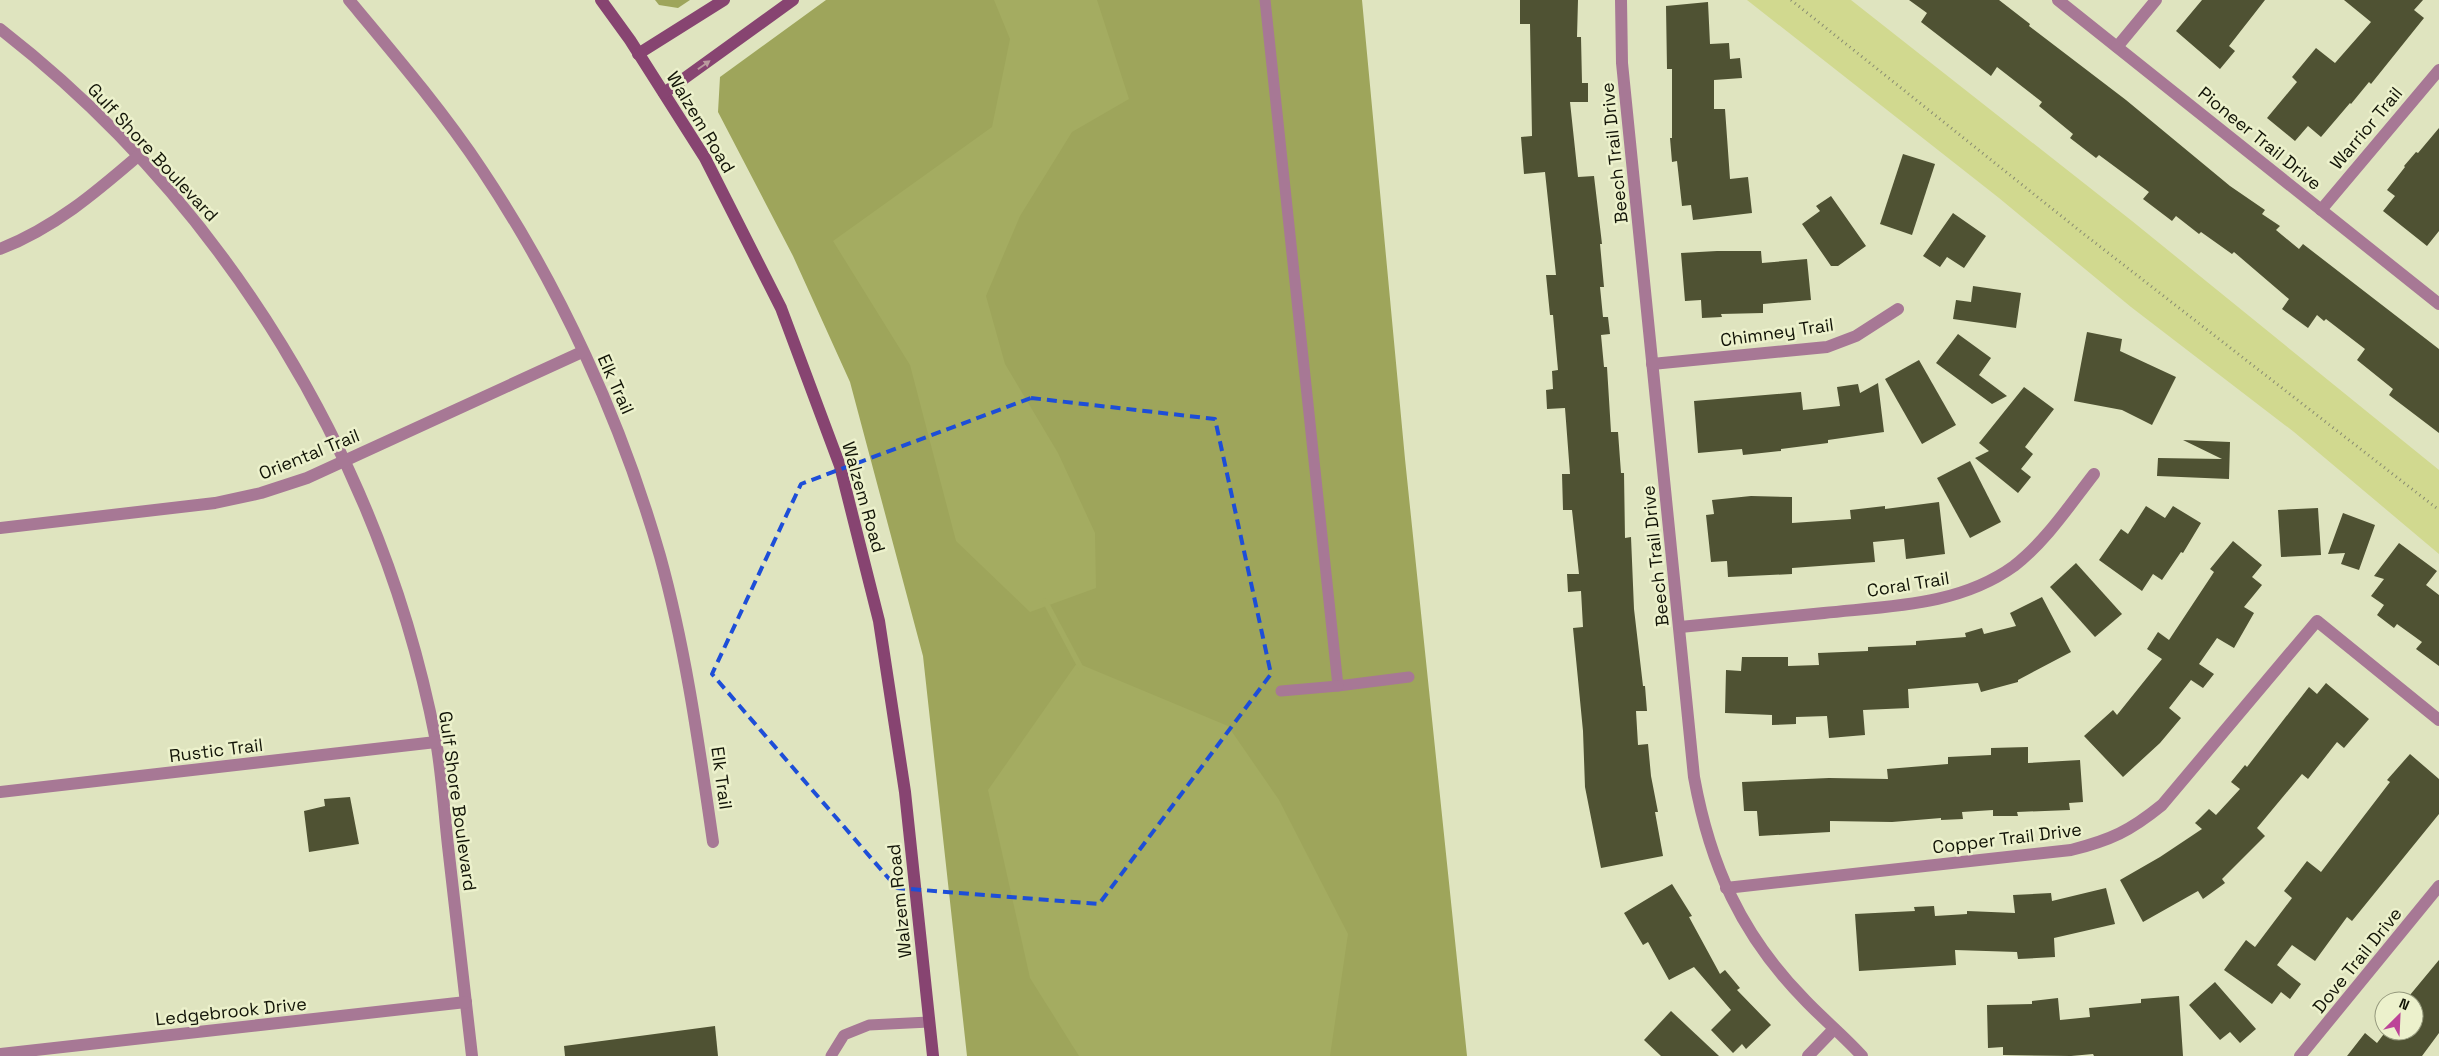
<svg xmlns="http://www.w3.org/2000/svg" width="2439" height="1056" viewBox="0 0 2439 1056" font-family="'Space Grotesk',sans-serif">
	<style>
		.green { fill: #d1d98f }
		.forest { fill: #9ea55b }
		.water { fill: #a4ac61 }
		.lines { fill: none; stroke-linecap: round; stroke-linejoin: round }
		.stream { stroke: #a4ac61; stroke-width: 5.5 }
		.building { fill: #4f5233 }
		.path { stroke: #898c71; stroke-width: 3; stroke-dasharray: 1 4; stroke-linecap: butt }
		.lane { stroke: #a77895; stroke-width: 11 }
		.street { stroke: #a77895; stroke-width: 12 }
		.secondary { stroke: #874471; stroke-width: 12 }
		.oneway { fill: #ba9a9e }
		.marked { fill: none; stroke: #1d4ed8; stroke-width: 4; stroke-dasharray: 10 6; stroke-linejoin: round }
		.labels { text-anchor: middle; dominant-baseline: central; stroke-width: 5; stroke-linejoin: round; paint-order: stroke }
		.street-label { font-size: 18px; fill: #121407; stroke: #ecf1cc }
	</style>
	<rect width="100%" height="100%" fill="#dfe4bf"/>
	<polygon class="green" points="1747,0 1851,0 2132,221 2439,470 2439,554 2294,432 2131,307 1999,198"/>
	<g class="forest">
		<polygon points="655,0 690,0 678,8 659,5"/>
		<polygon points="826,0 1362,0 1405,459 1467,1056 967,1056 923,656 850,382 793,256 718,112 720,77"/>
	</g>
	<g class="water">
		<polygon points="994,0 1097,0 1129,99 1072,132 1020,216 986,296 1005,364 1058,453 1095,533 1096,588 1030,612 956,541 910,365 833,241 992,127 1010,39"/>
		<polygon points="1077,663 1228,726 1279,800 1348,934 1330,1056 1079,1056 1030,978 988,790"/>
	</g>
	<g class="lines">
		<polyline class="stream" points="1045,601 1082,670"/>
	</g>
	<g class="building">
		<polygon points="1520,0 1578,0 1577,37 1581,37 1582,83 1588,83 1588,102 1570,102 1578,177 1594,176 1602,244 1600,244 1604,287 1600,287 1603,317 1608,317 1610,334 1601,335 1604,367 1607,367 1611,432 1618,432 1621,473 1624,473 1625,538 1631,537 1634,609 1643,686 1645,686 1647,711 1636,711 1638,745 1648,744 1651,776 1658,812 1655,812 1663,856 1601,868 1585,787 1583,731 1573,628 1583,627 1581,591 1568,592 1567,574 1579,574 1572,510 1563,510 1562,474 1570,474 1565,408 1547,409 1546,390 1553,389 1552,371 1558,370 1553,315 1550,315 1546,275 1556,275 1545,172 1524,174 1521,137 1532,136 1530,24 1520,24"/>
		<polygon points="1909,0 1999,0 2030,24 2029,26 2126,100 2230,186 2265,210 2262,214 2280,226 2276,230 2299,249 2303,244 2439,349 2439,433 2389,395 2393,389 2357,360 2365,349 2326,319 2324,321 2317,315 2308,328 2282,309 2289,299 2234,252 2232,254 2201,232 2199,234 2176,216 2172,221 2143,199 2149,192 2099,155 2096,158 2070,138 2073,134 2039,106 2042,102 1997,67 1991,76 1921,22 1927,13"/>
		<polygon points="2202,0 2265,0 2229,46 2235,51 2220,69 2176,31"/>
		<polygon points="2344,0 2423,0 2414,10 2424,18 2371,84 2369,82 2351,104 2350,103 2321,137 2308,126 2295,141 2267,118 2297,82 2292,77 2316,48 2335,63 2371,22"/>
		<polygon points="1708,2 1710,44 1729,43 1730,59 1740,58 1742,78 1714,80 1714,109 1725,109 1730,179 1748,177 1752,213 1693,220 1691,205 1682,206 1677,161 1672,162 1670,138 1672,138 1672,69 1667,69 1666,6"/>
		<polygon points="2439,128 2439,231 2427,246 2383,211 2395,196 2387,190 2405,167 2404,166 2416,152 2418,153"/>
		<polygon points="1903,154 1935,164 1912,235 1880,224"/>
		<polygon points="1831,196 1866,246 1838,266 1831,266 1802,224 1820,211 1816,206"/>
		<polygon points="1953,213 1986,236 1964,268 1947,257 1940,267 1923,256"/>
		<polygon points="1717,251 1761,251 1762,263 1807,259 1811,300 1763,304 1763,313 1721,314 1722,317 1702,318 1701,300 1685,301 1681,253"/>
		<polygon points="1973,286 2021,293 2016,328 1953,319 1956,300 1971,302"/>
		<polygon points="2087,332 2122,339 2120,351 2176,377 2152,425 2122,410 2074,401"/>
		<polygon points="1958,334 1991,358 1979,375 2007,396 1992,404 1936,363"/>
		<polygon points="1919,360 1956,425 1922,444 1885,379"/>
		<polygon points="1878,383 1884,432 1828,440 1828,443 1781,449 1781,451 1743,455 1742,449 1698,453 1694,401 1801,392 1803,410 1840,406 1837,387 1858,384 1860,393"/>
		<polygon points="2024,387 2054,409 2025,447 2033,454 2021,469 2031,477 2018,493 1975,458 1989,451 1979,443"/>
		<polygon points="2183,440 2230,442 2229,479 2157,476 2158,458 2222,459"/>
		<polygon points="1970,461 2001,522 1970,538 1937,478"/>
		<polygon points="1751,496 1792,497 1792,523 1851,519 1850,510 1885,506 1885,509 1939,502 1945,554 1906,559 1904,539 1873,542 1875,562 1792,568 1792,574 1728,577 1727,561 1711,562 1706,515 1714,514 1712,500"/>
		<polygon points="2146,506 2165,518 2173,506 2201,523 2183,553 2181,552 2162,580 2153,574 2142,591 2099,560 2121,529 2128,534"/>
		<polygon points="2318,508 2321,555 2281,557 2278,510"/>
		<polygon points="2343,513 2375,525 2359,570 2341,564 2345,553 2328,554"/>
		<polygon points="2233,541 2262,565 2252,577 2262,585 2244,607 2254,613 2234,648 2217,638 2199,664 2214,674 2203,688 2191,680 2169,708 2181,718 2160,743 2123,777 2084,736 2113,710 2117,715 2162,659 2147,649 2158,632 2169,640 2214,572 2210,569"/>
		<polygon points="2399,543 2437,571 2426,585 2439,595 2439,666 2416,649 2422,642 2397,624 2394,628 2377,615 2384,605 2371,596 2384,579 2374,576"/>
		<polygon points="2076,563 2122,614 2095,637 2050,587"/>
		<polygon points="2042,597 2071,652 2018,680 2018,682 1981,692 1978,683 1908,689 1909,708 1863,710 1865,735 1829,738 1827,716 1796,717 1796,724 1772,725 1772,715 1725,713 1726,670 1741,671 1742,657 1788,657 1788,666 1819,665 1818,653 1868,651 1868,647 1916,645 1916,641 1966,637 1965,633 1982,628 1984,634 2016,626 2010,613"/>
		<polygon points="2326,683 2369,719 2344,748 2337,742 2308,779 2302,774 2257,828 2265,836 2222,879 2225,883 2203,899 2198,891 2143,922 2120,880 2160,857 2202,829 2195,823 2209,809 2216,815 2240,789 2231,782 2245,765 2247,767 2309,687 2317,694"/>
		<polygon points="2028,747 2028,763 2080,760 2083,802 2069,803 2070,810 2017,812 2018,816 1993,816 1993,810 1962,812 1963,819 1941,820 1941,818 1892,822 1830,821 1830,832 1759,836 1757,811 1744,811 1742,782 1829,778 1888,779 1887,769 1948,764 1948,757 1991,755 1991,748"/>
		<polygon points="2410,754 2439,779 2439,814 2352,921 2347,917 2315,961 2292,945 2277,965 2301,984 2290,999 2281,992 2272,1004 2224,970 2246,940 2255,947 2292,898 2284,891 2307,861 2321,872 2390,782 2387,780"/>
		<polygon points="350,797 359,844 309,852 304,811 325,806 324,799"/>
		<polygon points="1672,884 1692,916 1689,917 1720,974 1725,970 1740,988 1737,990 1771,1025 1746,1049 1742,1044 1733,1053 1711,1030 1731,1010 1694,967 1669,980 1648,942 1643,945 1624,913"/>
		<polygon points="2106,888 2115,924 2054,938 2055,957 2018,959 2017,952 1955,950 1956,965 1859,971 1855,914 1915,911 1914,907 1934,906 1935,916 1967,914 1967,911 2015,913 2013,895 2051,893 2052,901"/>
		<polygon points="2439,960 2439,1033 2422,1056 2347,1056 2365,1033 2377,1043 2386,1031 2414,1031 2414,1001 2405,1001"/>
		<polygon points="2215,982 2256,1029 2240,1043 2230,1032 2220,1040 2189,1005"/>
		<polygon points="2179,996 2183,1056 2094,1056 2093,1054 2071,1056 2003,1055 2003,1047 1988,1048 1987,1005 2032,1004 2032,1001 2058,998 2060,1020 2090,1017 2089,1008 2141,1003 2141,999"/>
		<polygon points="1671,1011 1719,1056 1661,1056 1644,1040"/>
		<polygon points="715,1026 718,1056 565,1056 564,1046"/>
	</g>
	<g class="lines">
		<polyline class="path" points="1791,0 2080,231 2439,510"/>
		<g class="lane">
			<polyline points="1265,0 1338,686 1409,677"/>
			<polyline points="1281,691 1338,686"/>
			<polyline points="831,1056 844,1035 869,1025 929,1022"/>
		</g>
		<g class="street">
			<path d="M349,0C395,55 442,110 482,170C560,287 621,420 660,556C686,650 699,746 713,842"/>
			<path d="M1621,0L1622,63L1694,777C1710,865 1741,935 1805,1000C1823,1019 1844,1036 1862,1056"/>
			<polyline points="2058,0 2439,304"/>
			<path d="M0,29C225,204 382,461 436,741C442,775 444,811 448,846C456,916 464,986 472,1056"/>
			<polyline points="2117,47 2156,0"/>
			<polyline points="2321,210 2439,70"/>
			<path d="M0,249C54,228 95,193 138,156"/>
			<polyline points="1652,364 1827,347 1856,336 1898,309"/>
			<polyline points="0,528 215,503 261,493 307,478 582,352"/>
			<path d="M1680,627C1728,622 1776,618 1824,613C1889,606 1959,606 2014,566C2046,541 2069,506 2094,474"/>
			<polyline points="0,792 436,742"/>
			<path d="M1726,888L2071,850C2111,840 2130,831 2162,805L2317,621L2439,720"/>
			<polyline points="0,1054 466,1002"/>
			<polyline points="1808,1056 1834,1029"/>
			<polyline points="2300,1056 2439,886"/>
		</g>
		<g class="secondary">
			<polyline points="601,0 630,40 705,158 781,308 840,466 879,621 905,792 933,1056"/>
			<polyline points="638,54 724,0"/>
			<polyline points="664,93 793,0"/>
		</g>
	</g>
	<defs><path id="oneway-solid" d="M-6-.8H1V-3.2L6.5 0L1 3.2V.8H-6Z" transform="scale(1.25)"/></defs>
	<use class="oneway" href="#oneway-solid" transform="translate(704 65) rotate(-35)"/>
	<path class="marked" d="M1031,398L1215,419L1271,674L1099,904L897,888L712,674L801,484Z"/>
	<g class="labels">
		<g class="street-label">
			<text transform="translate(701 122) rotate(59)">Walzem Road</text>
			<text transform="translate(2366 128) rotate(-50)">Warrior Trail</text>
			<text transform="translate(2260 138) rotate(39)">Pioneer Trail Drive</text>
			<text transform="translate(153 152) rotate(47)">Gulf Shore Boulevard</text>
			<text transform="translate(1614 153) rotate(-96)">Beech Trail Drive</text>
			<text transform="translate(1777 332) rotate(-8)">Chimney Trail</text>
			<text transform="translate(616 384) rotate(66)">Elk Trail</text>
			<text transform="translate(309 454) rotate(-22)">Oriental Trail</text>
			<text transform="translate(864 497) rotate(74)">Walzem Road</text>
			<text transform="translate(1655 556) rotate(-96)">Beech Trail Drive</text>
			<text transform="translate(1908 584) rotate(-9)">Coral Trail</text>
			<text transform="translate(216 750) rotate(-7)">Rustic Trail</text>
			<text transform="translate(722 778) rotate(82)">Elk Trail</text>
			<text transform="translate(458 801) rotate(82)">Gulf Shore Boulevard</text>
			<text transform="translate(2007 838) rotate(-7)">Copper Trail Drive</text>
			<text transform="translate(899 901) rotate(-96)">Walzem Road</text>
			<text transform="translate(2357 960) rotate(-51)">Dove Trail Drive</text>
			<text transform="translate(231 1011) rotate(-6)">Ledgebrook Drive</text>
		</g>
	</g>
	<g transform="translate(2399 1016) rotate(24)"><circle r="24" fill="#ecf1cc" stroke="#95997d"/>
	<path d="M0-4L9 19L0 12L-9 19Z" fill="#bc4498"/>
	<text y="-8" font-size="14" font-weight="bold" text-anchor="middle" fill="#121407">N</text>
	</g>
</svg>
